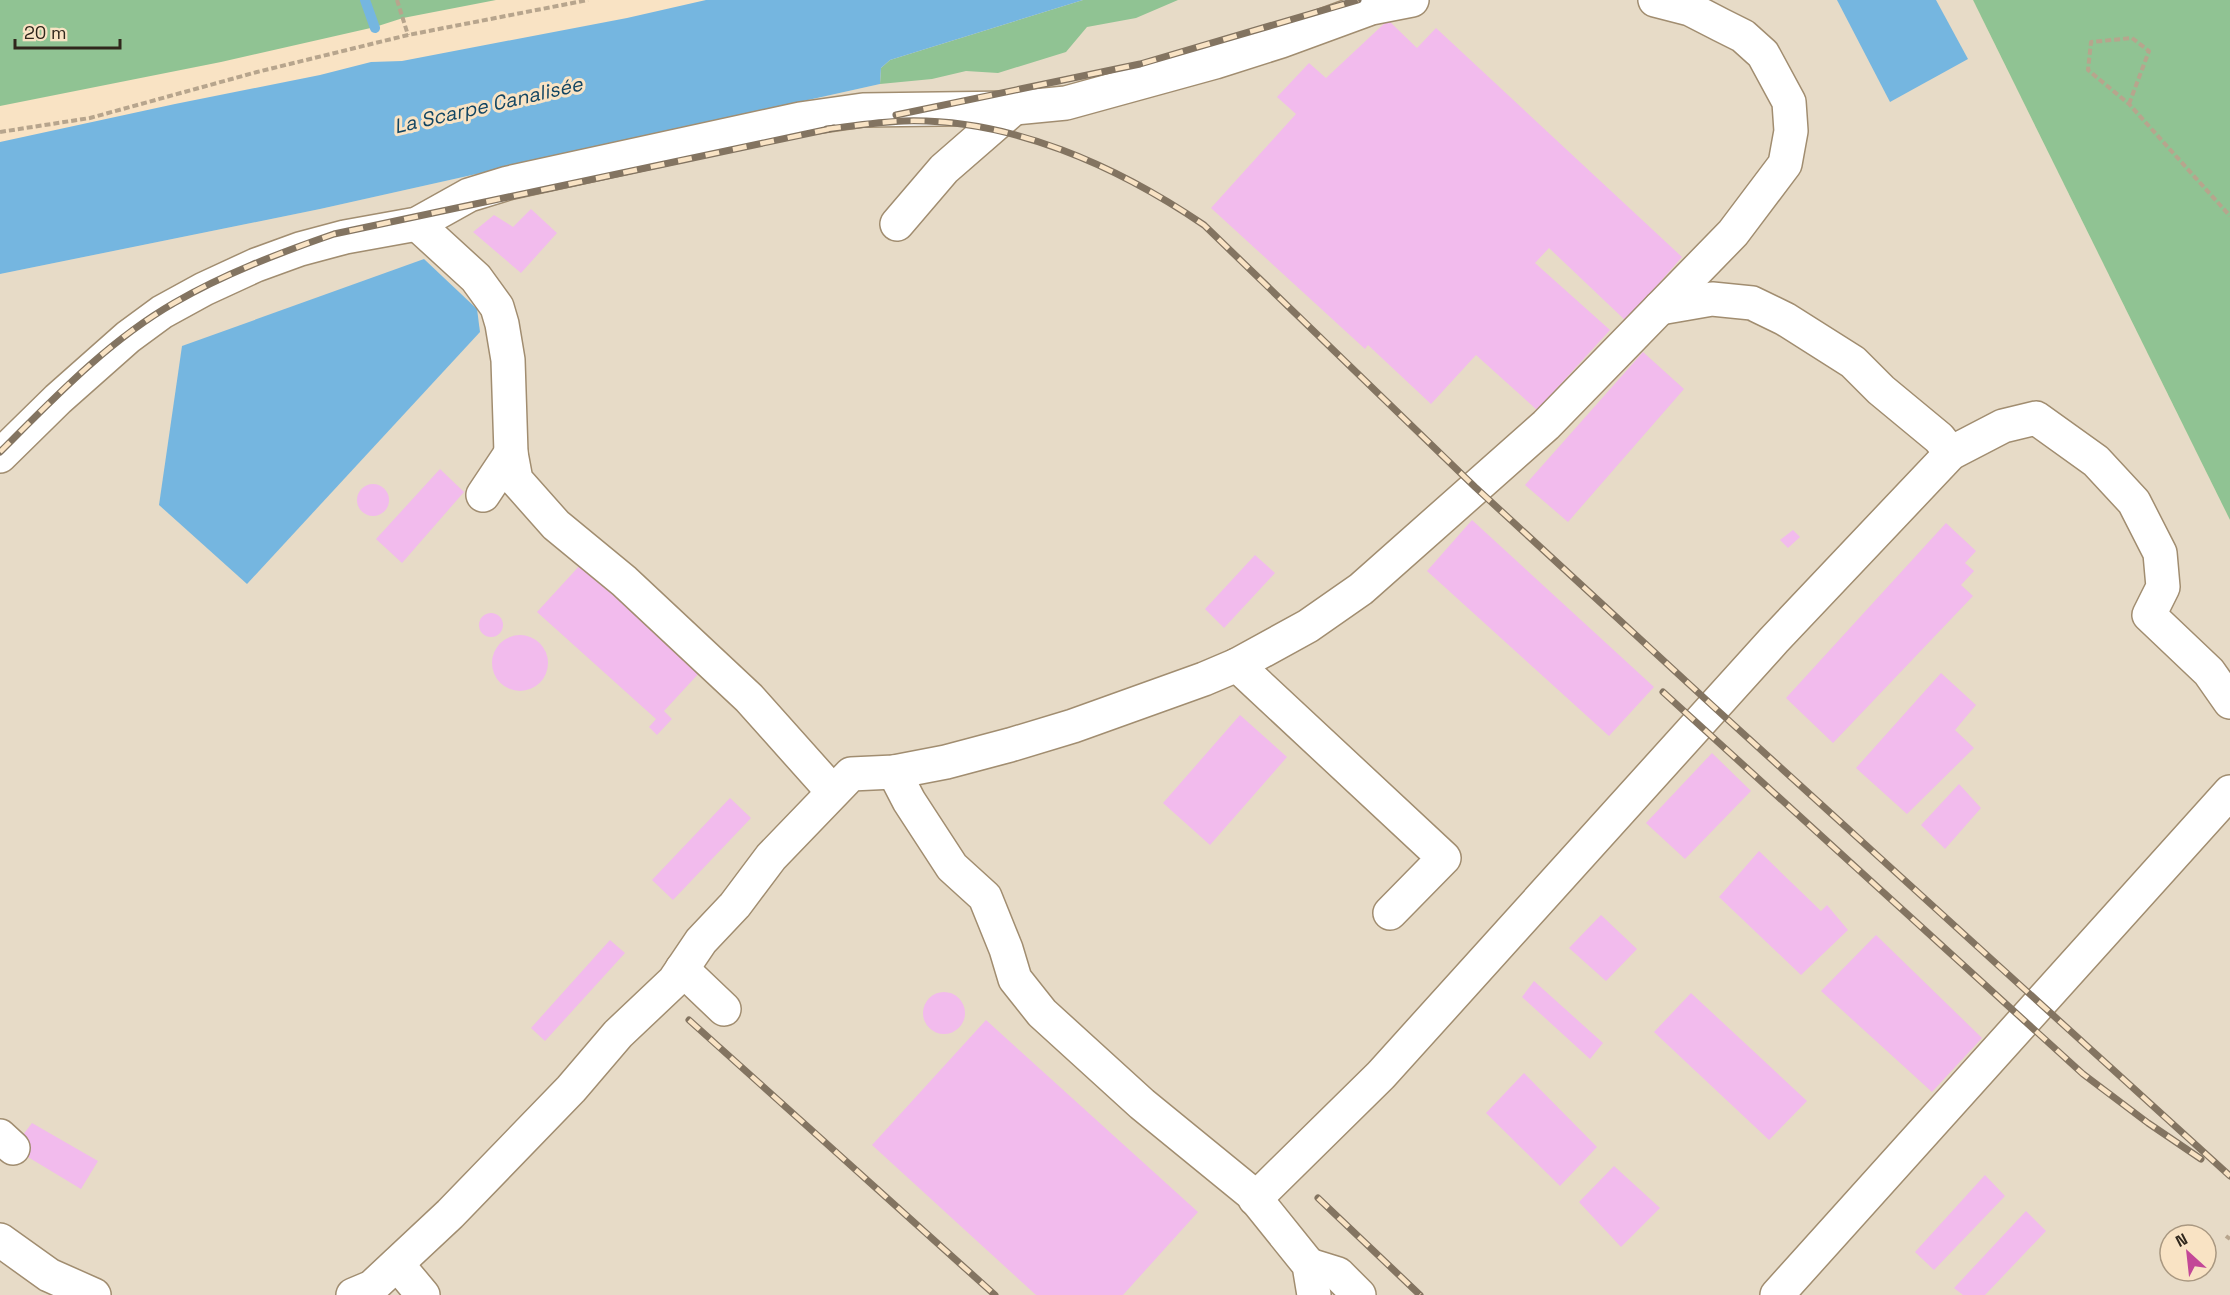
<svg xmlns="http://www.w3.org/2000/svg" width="2230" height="1295" viewBox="0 0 2230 1295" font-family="'Space Grotesk',sans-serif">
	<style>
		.industrial { fill: #e7dbc7; fill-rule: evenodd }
		.green { fill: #90c393 }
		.water { fill: #75b6e0 }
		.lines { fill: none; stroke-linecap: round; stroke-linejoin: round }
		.stream { stroke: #75b6e0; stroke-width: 10 }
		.building { fill: #f2bbed }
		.minor-casing { stroke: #a18d70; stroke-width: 36 }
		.path { stroke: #b7a58d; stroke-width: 4; stroke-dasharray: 6 3; stroke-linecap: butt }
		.minor { stroke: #fff; stroke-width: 33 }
		.rail-casing { stroke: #837461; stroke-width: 7 }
		.rail { stroke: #f9e3c4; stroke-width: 4.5; stroke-dasharray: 14; stroke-linecap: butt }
		.labels { text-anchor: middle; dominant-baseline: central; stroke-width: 6; stroke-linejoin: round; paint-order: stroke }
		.water-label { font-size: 20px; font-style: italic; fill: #124562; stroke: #f9e3c4 }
	</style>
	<rect width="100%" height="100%" fill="#f9e3c4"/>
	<path class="industrial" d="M1083,0H1973L2230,520V1295H0V274L320,209L880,84L881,68L890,60ZM2170,1235H2206V1271H2170Z"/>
	<g class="green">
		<polygon points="0,0 496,0 403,18 375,27 221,62 0,106"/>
		<polygon points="1083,0 1178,0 1136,18 1087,27 1066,52 998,73 966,71 932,79 880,84 881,68 890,60"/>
		<polygon points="1973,0 2230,0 2230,520"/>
	</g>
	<g class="water">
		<polygon points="706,0 1083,0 890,60 881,68 880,84 320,209 0,274 0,142 175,104 320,75 371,62 402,61 627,18"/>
		<polygon points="1837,0 1936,0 1968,59 1890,102"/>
		<polygon points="424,259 477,309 480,332 247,584 159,505 182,346"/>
	</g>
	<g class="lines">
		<polyline class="stream" points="365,0 375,28"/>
	</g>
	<g class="building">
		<polygon points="1388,20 1417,48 1436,28 1682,257 1626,321 1549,248 1535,263 1610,330 1537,410 1476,355 1431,404 1368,345 1365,349 1211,208 1296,114 1277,97 1309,63 1326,78"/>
		<polygon points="531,209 557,233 521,273 473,232 494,215 513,227"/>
		<polygon points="1643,352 1684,389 1568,522 1525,485"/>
		<polygon points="440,469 464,492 402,563 376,539"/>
		<circle cx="373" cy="500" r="16"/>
		<polygon points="1472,520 1654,687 1609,736 1427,571"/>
		<polygon points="1946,523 1976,551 1965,563 1974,571 1961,585 1973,596 1833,743 1786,698"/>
		<polygon points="1793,530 1800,537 1788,548 1780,540"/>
		<polygon points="1255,555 1275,573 1224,628 1205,609"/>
		<polygon points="582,563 701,671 664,711 672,719 657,735 649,727 656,719 537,612"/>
		<circle cx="491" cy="625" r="12"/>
		<circle cx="520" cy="663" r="28"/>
		<polygon points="1941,673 1976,705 1955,730 1974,748 1907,814 1856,768"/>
		<polygon points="1240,715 1287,757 1210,845 1163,803"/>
		<polygon points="1712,753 1751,791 1685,859 1646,823"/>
		<polygon points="1959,784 1981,808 1945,849 1921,825"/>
		<polygon points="730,798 751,818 673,900 652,880"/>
		<polygon points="1759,851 1821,911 1827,905 1848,930 1801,975 1719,897"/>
		<polygon points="1601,915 1637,949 1606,981 1569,948"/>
		<polygon points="1876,935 1982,1038 1932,1092 1821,991"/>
		<polygon points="610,940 625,953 545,1041 531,1028"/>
		<polygon points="1534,981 1603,1043 1590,1059 1522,997"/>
		<circle cx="944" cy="1013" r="21"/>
		<polygon points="1691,993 1807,1101 1769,1140 1654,1032"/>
		<polygon points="986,1020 1198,1212 1123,1295 1036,1295 872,1145"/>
		<polygon points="1524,1073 1597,1147 1560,1186 1486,1113"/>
		<polygon points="32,1123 98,1161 81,1189 13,1148"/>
		<polygon points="1614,1166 1660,1208 1621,1247 1579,1202"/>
		<polygon points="1985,1175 2005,1196 1934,1270 1915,1252"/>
		<polygon points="2026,1211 2046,1231 1985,1295 1963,1295 1954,1288"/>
	</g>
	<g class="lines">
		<defs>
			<g id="minor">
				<polyline points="417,224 476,278 497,307 502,324 508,360 511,453 516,480 556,525 624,581 749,698 833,792"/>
				<polyline points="897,224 944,169 1014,108"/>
				<polyline points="1660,308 1712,299 1752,303 1785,319 1853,362 1881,390 1939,438 1951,453"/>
				<polyline points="0,456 58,399 128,337 162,312 204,289 256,265 300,249 345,237 417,224 469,195 508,183 800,119 863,110 1014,108 1066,103 1215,62 1281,41 1371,8 1412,0"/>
				<polyline points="483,495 511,453"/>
				<polyline points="1237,665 1444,858 1390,913"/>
				<polyline points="894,772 909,801 952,867 985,897 1006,949 1015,979 1042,1013 1142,1104 1251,1193 1309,1265 1314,1295"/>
				<polyline points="682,969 724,1009"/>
				<polyline points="0,1136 13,1148"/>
				<polyline points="1255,1199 1381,1075 1774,640 1951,453 2003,426 2036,418 2096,461 2134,502 2160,553 2163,587 2149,615 2209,672 2230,702"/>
				<polyline points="0,1240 49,1275 94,1295"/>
				<polyline points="397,1264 423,1295"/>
				<polyline points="1309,1265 1338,1274 1359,1295"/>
				<polyline points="353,1295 372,1287 450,1214 571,1089 618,1034 674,981 701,941 735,905 771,857 851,774 894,772 946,762 1010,745 1073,726 1204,679 1237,665 1308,626 1361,589 1546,425 1733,233 1785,164 1791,131 1789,102 1763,54 1743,36 1721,25 1690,9 1655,0"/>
				<polyline points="1777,1295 2230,792"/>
			</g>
		</defs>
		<use href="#minor" class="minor-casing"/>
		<g class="path">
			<polyline points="397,0 408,35"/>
			<polyline points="2129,104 2149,51 2132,38 2091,42 2088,70 2129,104 2230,216"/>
			<polyline points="0,132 90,118 257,72 408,35 588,0"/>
			<polyline points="2226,1236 2230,1239"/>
		</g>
		<use href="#minor" class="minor"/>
		<defs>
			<g id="rail">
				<polyline points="896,115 1140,64 1358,0"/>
				<path d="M827,129C852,126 878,122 904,121C1011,118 1117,166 1204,225L1475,487L1715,708L2230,1176"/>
				<path d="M0,452C53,399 108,341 174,303C224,274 279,253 334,234L834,128"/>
				<polyline points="1663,692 2083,1074 2148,1123 2201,1159"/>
				<polyline points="689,1020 995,1295"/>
				<polyline points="1318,1198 1420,1295"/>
			</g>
		</defs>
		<use href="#rail" class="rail-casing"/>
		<use href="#rail" class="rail"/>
	</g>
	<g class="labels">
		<g class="water-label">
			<text transform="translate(488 105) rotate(-13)">La Scarpe Canalisée</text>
		</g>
	</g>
	<g transform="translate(2188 1253) rotate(333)"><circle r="28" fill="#f9e3c4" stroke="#a99881" stroke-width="1.5"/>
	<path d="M0-4.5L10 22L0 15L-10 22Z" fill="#c34797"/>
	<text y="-9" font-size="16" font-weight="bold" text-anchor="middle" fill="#30271c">N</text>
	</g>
	<path d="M15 39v9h105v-9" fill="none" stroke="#30271c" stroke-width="3"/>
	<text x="24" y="39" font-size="18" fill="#30271c" stroke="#f9e3c4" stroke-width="4.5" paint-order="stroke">20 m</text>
</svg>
